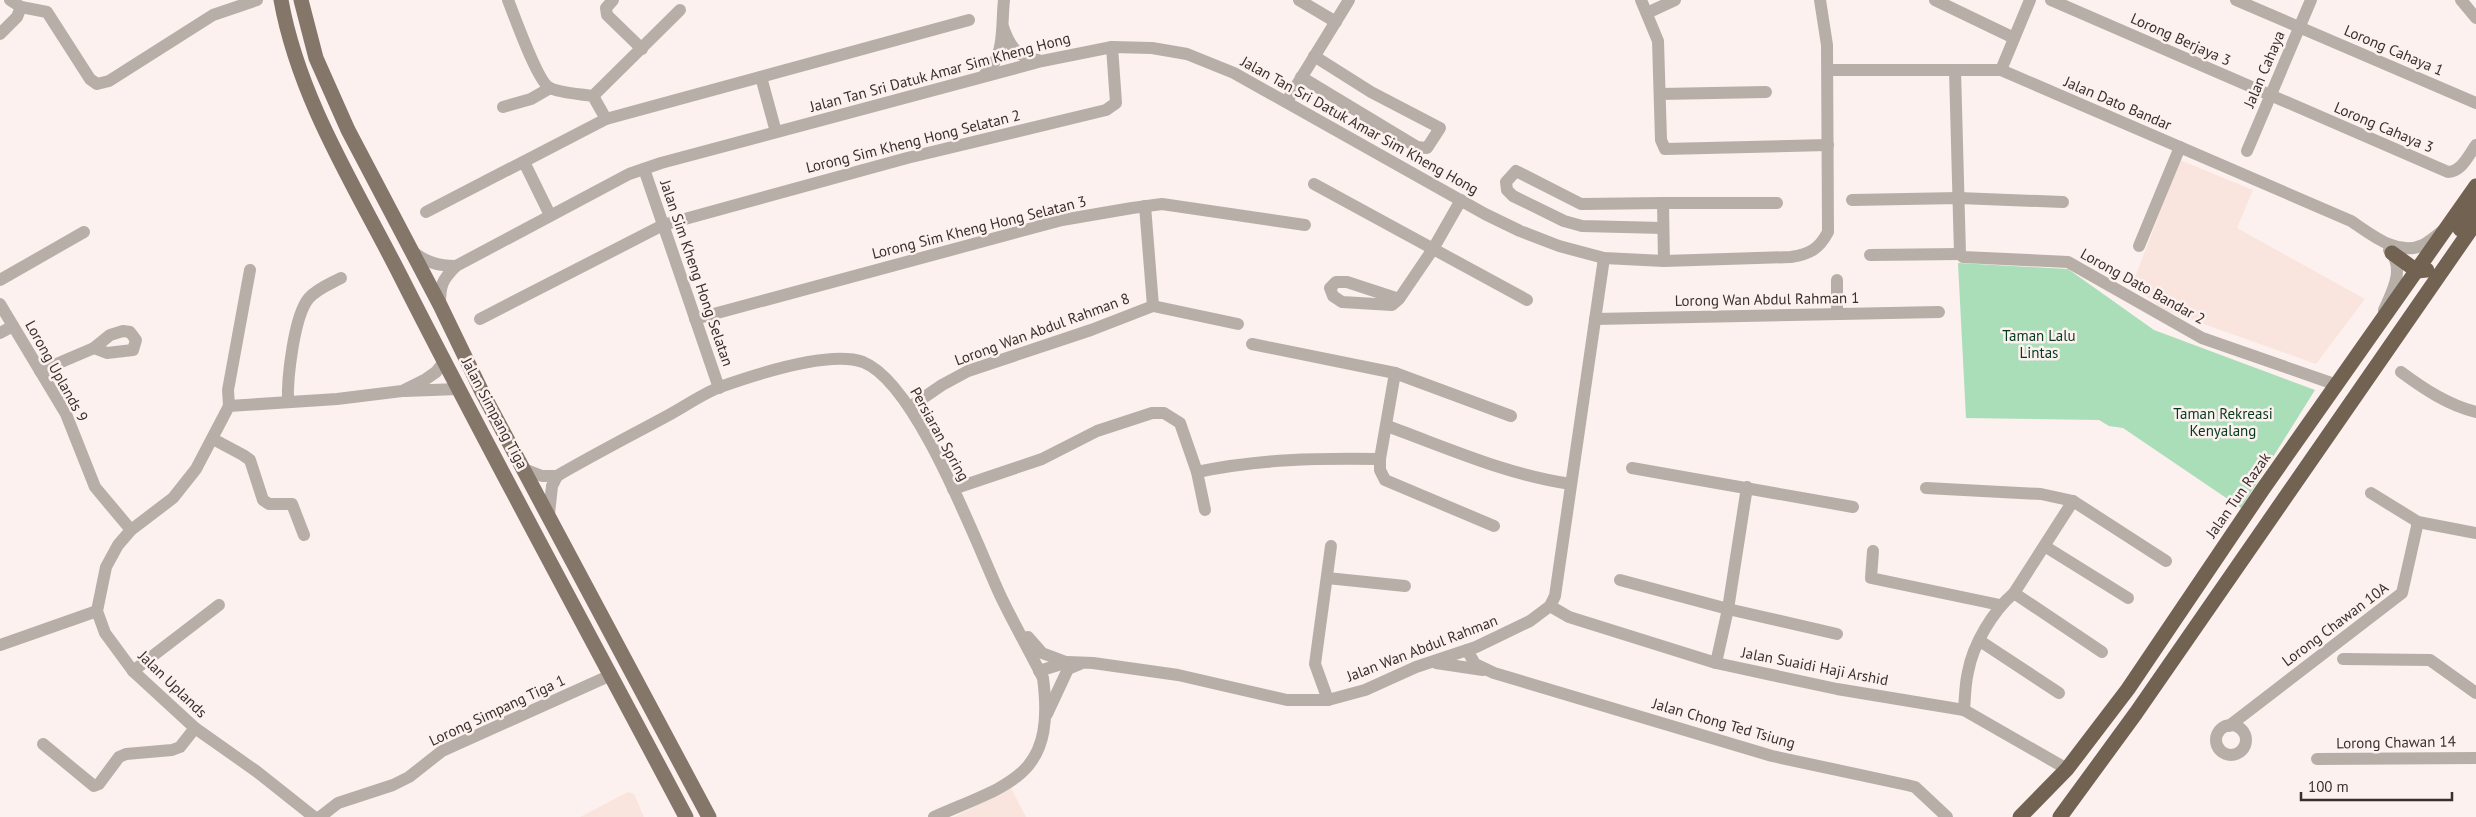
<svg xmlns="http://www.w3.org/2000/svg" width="2476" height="817" viewBox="0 0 2476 817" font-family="'PT Sans',sans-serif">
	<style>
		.built { fill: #fae5de }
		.green { fill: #a9deb9 }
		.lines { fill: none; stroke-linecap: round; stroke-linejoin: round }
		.minor { stroke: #b7afa7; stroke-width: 12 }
		.major { stroke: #847668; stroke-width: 15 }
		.highway { stroke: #726251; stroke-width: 15 }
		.labels { text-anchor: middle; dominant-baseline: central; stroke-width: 5; stroke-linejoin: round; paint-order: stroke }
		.street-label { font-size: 15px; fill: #3a2f2c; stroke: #fcf1ee }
		.park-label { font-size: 15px; fill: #05391e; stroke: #fcf1ee }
	</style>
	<rect width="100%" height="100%" fill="#fcf1ee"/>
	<g class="built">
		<polygon points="2180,160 2253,190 2237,228 2365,299 2316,364 2164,310 2132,285"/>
		<polygon points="1011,788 1026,817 954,817"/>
		<polygon points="628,792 634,794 644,817 580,817"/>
	</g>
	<polygon class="green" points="1958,263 2068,269 2154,330 2315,390 2241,508 2123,428 2109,426 2099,420 1966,418"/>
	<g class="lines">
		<g class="minor">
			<polyline points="10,0 21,7 47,12 90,79 97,84 109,81 213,15 257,0"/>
			<path d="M508,0C514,15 538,83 550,88C560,93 581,94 593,96L606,119"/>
			<polyline points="613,0 606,8 607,15 642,49"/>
			<polyline points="1299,0 1336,22"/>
			<polyline points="1641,0 1658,41 1661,140 1665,149 1828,145"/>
			<polyline points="1935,0 2014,38"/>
			<path d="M2051,0L2448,172C2462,171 2468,156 2476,145"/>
			<polyline points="2236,0 2476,103"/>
			<polyline points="2461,0 2476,18"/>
			<polyline points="1647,13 1675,0"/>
			<path d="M1003,27C1010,47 1017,57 1038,60"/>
			<polyline points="0,34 17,17 21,7"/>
			<path d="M1828,70H2001L2351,221C2371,234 2397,257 2423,245C2430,241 2436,236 2442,231"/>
			<polyline points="1955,70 1960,254 1963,257 2068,262 2202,338 2337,385"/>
			<polyline points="2001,70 2030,0"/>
			<path d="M985,74C1006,56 1001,26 1004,0"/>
			<polyline points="761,77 776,132"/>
			<polyline points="1301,77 1417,147 1427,148 1440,128 1371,92 1314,56"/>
			<polyline points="1660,94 1766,92"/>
			<polyline points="593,96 680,10"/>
			<polyline points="1287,101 1349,0"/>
			<polyline points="503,107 531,99 550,88"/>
			<polyline points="2247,151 2311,0"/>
			<polyline points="524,162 550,215"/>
			<polyline points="644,169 719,388"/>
			<polyline points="1314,184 1527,300"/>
			<polyline points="1852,200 1959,198 2063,202"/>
			<polyline points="426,212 606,119 969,20"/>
			<polyline points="1663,228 1582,226 1564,221 1513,196 1507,190 1506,182 1516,171 1581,204 1663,203"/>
			<polyline points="2139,246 2180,147"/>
			<path d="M411,250C425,262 438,266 456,266"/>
			<polyline points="1870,255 1960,254"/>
			<polyline points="1664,261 1663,203 1777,203"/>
			<polyline points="0,280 84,232"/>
			<polyline points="1837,280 1837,314"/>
			<polyline points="1399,299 1347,282 1336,282 1330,288 1333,296 1342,302 1392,305 1399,299 1433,249 1461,200"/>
			<polyline points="0,304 66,414 95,487 131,530"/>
			<path d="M440,305C440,285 442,280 456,266L629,174L661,163L1042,61L1112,47L1152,48L1187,54L1234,73L1485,214L1520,231L1559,246L1604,258L1664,261L1791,257C1810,254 1819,249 1828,232L1827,45L1820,0"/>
			<polyline points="1153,306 1238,324"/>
			<path d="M2384,310C2392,292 2406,268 2389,250"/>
			<polyline points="480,319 663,225 907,158 1106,110 1116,103 1112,47"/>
			<polyline points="695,319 1062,220 1132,208 1162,204 1305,225"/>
			<polyline points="1595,319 1939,312"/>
			<polygon points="123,331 130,332 136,340 133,350 107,353 94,348 110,335"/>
			<polyline points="0,333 13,326"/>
			<polyline points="1252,344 1395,373 1511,416"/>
			<polyline points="40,371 94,348"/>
			<path d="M2401,372C2424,389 2448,405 2476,412"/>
			<polyline points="1395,373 1380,459 1380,470 1385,480 1494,526"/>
			<polyline points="405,391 458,389"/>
			<path d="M288,402C287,379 294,315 309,298C318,288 330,284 341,278"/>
			<polyline points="229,406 228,390 250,270"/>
			<polyline points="910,407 942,385 968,371 1091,330 1153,306 1145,206"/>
			<path d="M1387,426C1448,448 1507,475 1571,484"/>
			<polyline points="213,439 243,455 250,460 263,500 269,504 292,504 304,535"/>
			<polyline points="1632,468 1853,507"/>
			<path d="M524,469L542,476H557C593,455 630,436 667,416C684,407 702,394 720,387C754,375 829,350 863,362C917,383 976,543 1001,597C1014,624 1029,650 1043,678C1056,777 1011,783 934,817"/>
			<path d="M1197,472C1260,459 1316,458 1380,459"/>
			<polyline points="1926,488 2041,494 2073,501 2166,561"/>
			<polyline points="953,489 1042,459 1097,431 1152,413 1164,413 1180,423 1197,472 1205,510"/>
			<polyline points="2371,493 2418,522 2476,533"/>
			<polyline points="549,514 552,486 557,476"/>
			<polyline points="2046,547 2128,598"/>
			<polyline points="1873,551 1871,578 2000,605"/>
			<polyline points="1327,578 1405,586"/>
			<polyline points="1620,580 1728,609 1837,634"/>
			<polyline points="2014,593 2102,652"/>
			<polyline points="1550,606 1569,617 1716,663 1837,689 1964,710 2067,769"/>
			<polyline points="1028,637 1042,653 1066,662"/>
			<polyline points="1980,641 2059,693"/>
			<polyline points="0,645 97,611"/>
			<polyline points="1467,650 1475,664 1494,673 1772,756 1907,785 1915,787 1947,817"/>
			<polyline points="2343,659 2430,660 2476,693"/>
			<polyline points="1436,663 1483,670"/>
			<polyline points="1716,663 1728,609 1747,487"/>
			<polyline points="133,671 219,605"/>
			<polyline points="1039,671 1068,662 1093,663 1178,675 1287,700 1328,700 1365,690 1416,667 1476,647 1530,621 1550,606 1555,596 1604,258"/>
			<polyline points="1328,700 1315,664 1331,546"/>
			<path d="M1964,710C1965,698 1965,684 1968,672C1973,644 1993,611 2014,593L2073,501"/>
			<polyline points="1047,714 1068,669 1080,664"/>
			<circle cx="2231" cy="740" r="15"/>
			<polyline points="2229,726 2402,593 2418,522"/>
			<polyline points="43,744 94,786 99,784 119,757 126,754 172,750 180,747 195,728"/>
			<polyline points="2317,759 2476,758"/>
			<polyline points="314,817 256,771 195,728 133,671 105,633 97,611 106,567 118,545 131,530 173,498 196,469 229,406 337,399 402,391 426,379 436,372 444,362"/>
			<polyline points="320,817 338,803 393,785 409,777 442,751 611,675"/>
		</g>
		<g class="major">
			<path d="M281,0C299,100 356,188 401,277C493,459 591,637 686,817"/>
			<polyline points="301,0 316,58 348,130 440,305 482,392 709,817"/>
		</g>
		<g class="highway">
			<polyline points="2460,229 2476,206"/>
			<polyline points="2392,253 2417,271 2427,270"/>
			<polyline points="2020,817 2067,769 2128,689 2263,489 2476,186"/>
			<polyline points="2060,817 2136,713 2476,222"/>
		</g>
	</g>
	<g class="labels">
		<g class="street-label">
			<text transform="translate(2181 39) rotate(24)">Lorong Berjaya 3</text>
			<text transform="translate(2394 50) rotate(23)">Lorong Cahaya 1</text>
			<text transform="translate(2264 69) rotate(-67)">Jalan Cahaya</text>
			<text transform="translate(940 72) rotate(-15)">Jalan Tan Sri Datuk Amar Sim Kheng Hong</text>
			<text transform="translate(2118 103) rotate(23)">Jalan Dato Bandar</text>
			<text transform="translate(1360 125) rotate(29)">Jalan Tan Sri Datuk Amar Sim Kheng Hong</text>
			<text transform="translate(2384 127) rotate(23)">Lorong Cahaya 3</text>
			<text transform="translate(913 141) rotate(-14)">Lorong Sim Kheng Hong Selatan 2</text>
			<text transform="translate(979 227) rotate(-14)">Lorong Sim Kheng Hong Selatan 3</text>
			<text transform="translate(697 273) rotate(71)">Jalan Sim Kheng Hong Selatan</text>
			<text transform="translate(2143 286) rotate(29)">Lorong Dato Bandar 2</text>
			<text transform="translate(1767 299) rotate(-1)">Lorong Wan Abdul Rahman 1</text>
			<text transform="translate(1042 329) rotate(-20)">Lorong Wan Abdul Rahman 8</text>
			<text transform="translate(57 371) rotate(61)">Lorong Uplands 9</text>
			<text transform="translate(495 413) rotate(62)">Jalan Simpang Tiga</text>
			<text transform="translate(940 434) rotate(61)">Persiaran Spring</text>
			<text transform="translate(2238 495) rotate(-55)">Jalan Tun Razak</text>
			<text transform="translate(2335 624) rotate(-37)">Lorong Chawan 10A</text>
			<text transform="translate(1422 648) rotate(-21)">Jalan Wan Abdul Rahman</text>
			<text transform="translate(1815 666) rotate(11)">Jalan Suaidi Haji Arshid</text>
			<text transform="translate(173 684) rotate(44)">Jalan Uplands</text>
			<text transform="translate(497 710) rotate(-25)">Lorong Simpang Tiga 1</text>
			<text transform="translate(1724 723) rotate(16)">Jalan Chong Ted Tsiung</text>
			<text transform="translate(2396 742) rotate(-1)">Lorong Chawan 14</text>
		</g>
		<g class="park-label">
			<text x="2039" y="335">Taman Lalu<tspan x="2039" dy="17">Lintas</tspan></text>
			<text x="2223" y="413">Taman Rekreasi<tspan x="2223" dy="17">Kenyalang</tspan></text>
		</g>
	</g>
	<path d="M2301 792v8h151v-8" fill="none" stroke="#3a2f2c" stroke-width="2.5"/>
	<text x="2308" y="792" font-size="15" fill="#3a2f2c" stroke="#fcf1ee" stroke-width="4" paint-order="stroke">100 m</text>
</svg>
